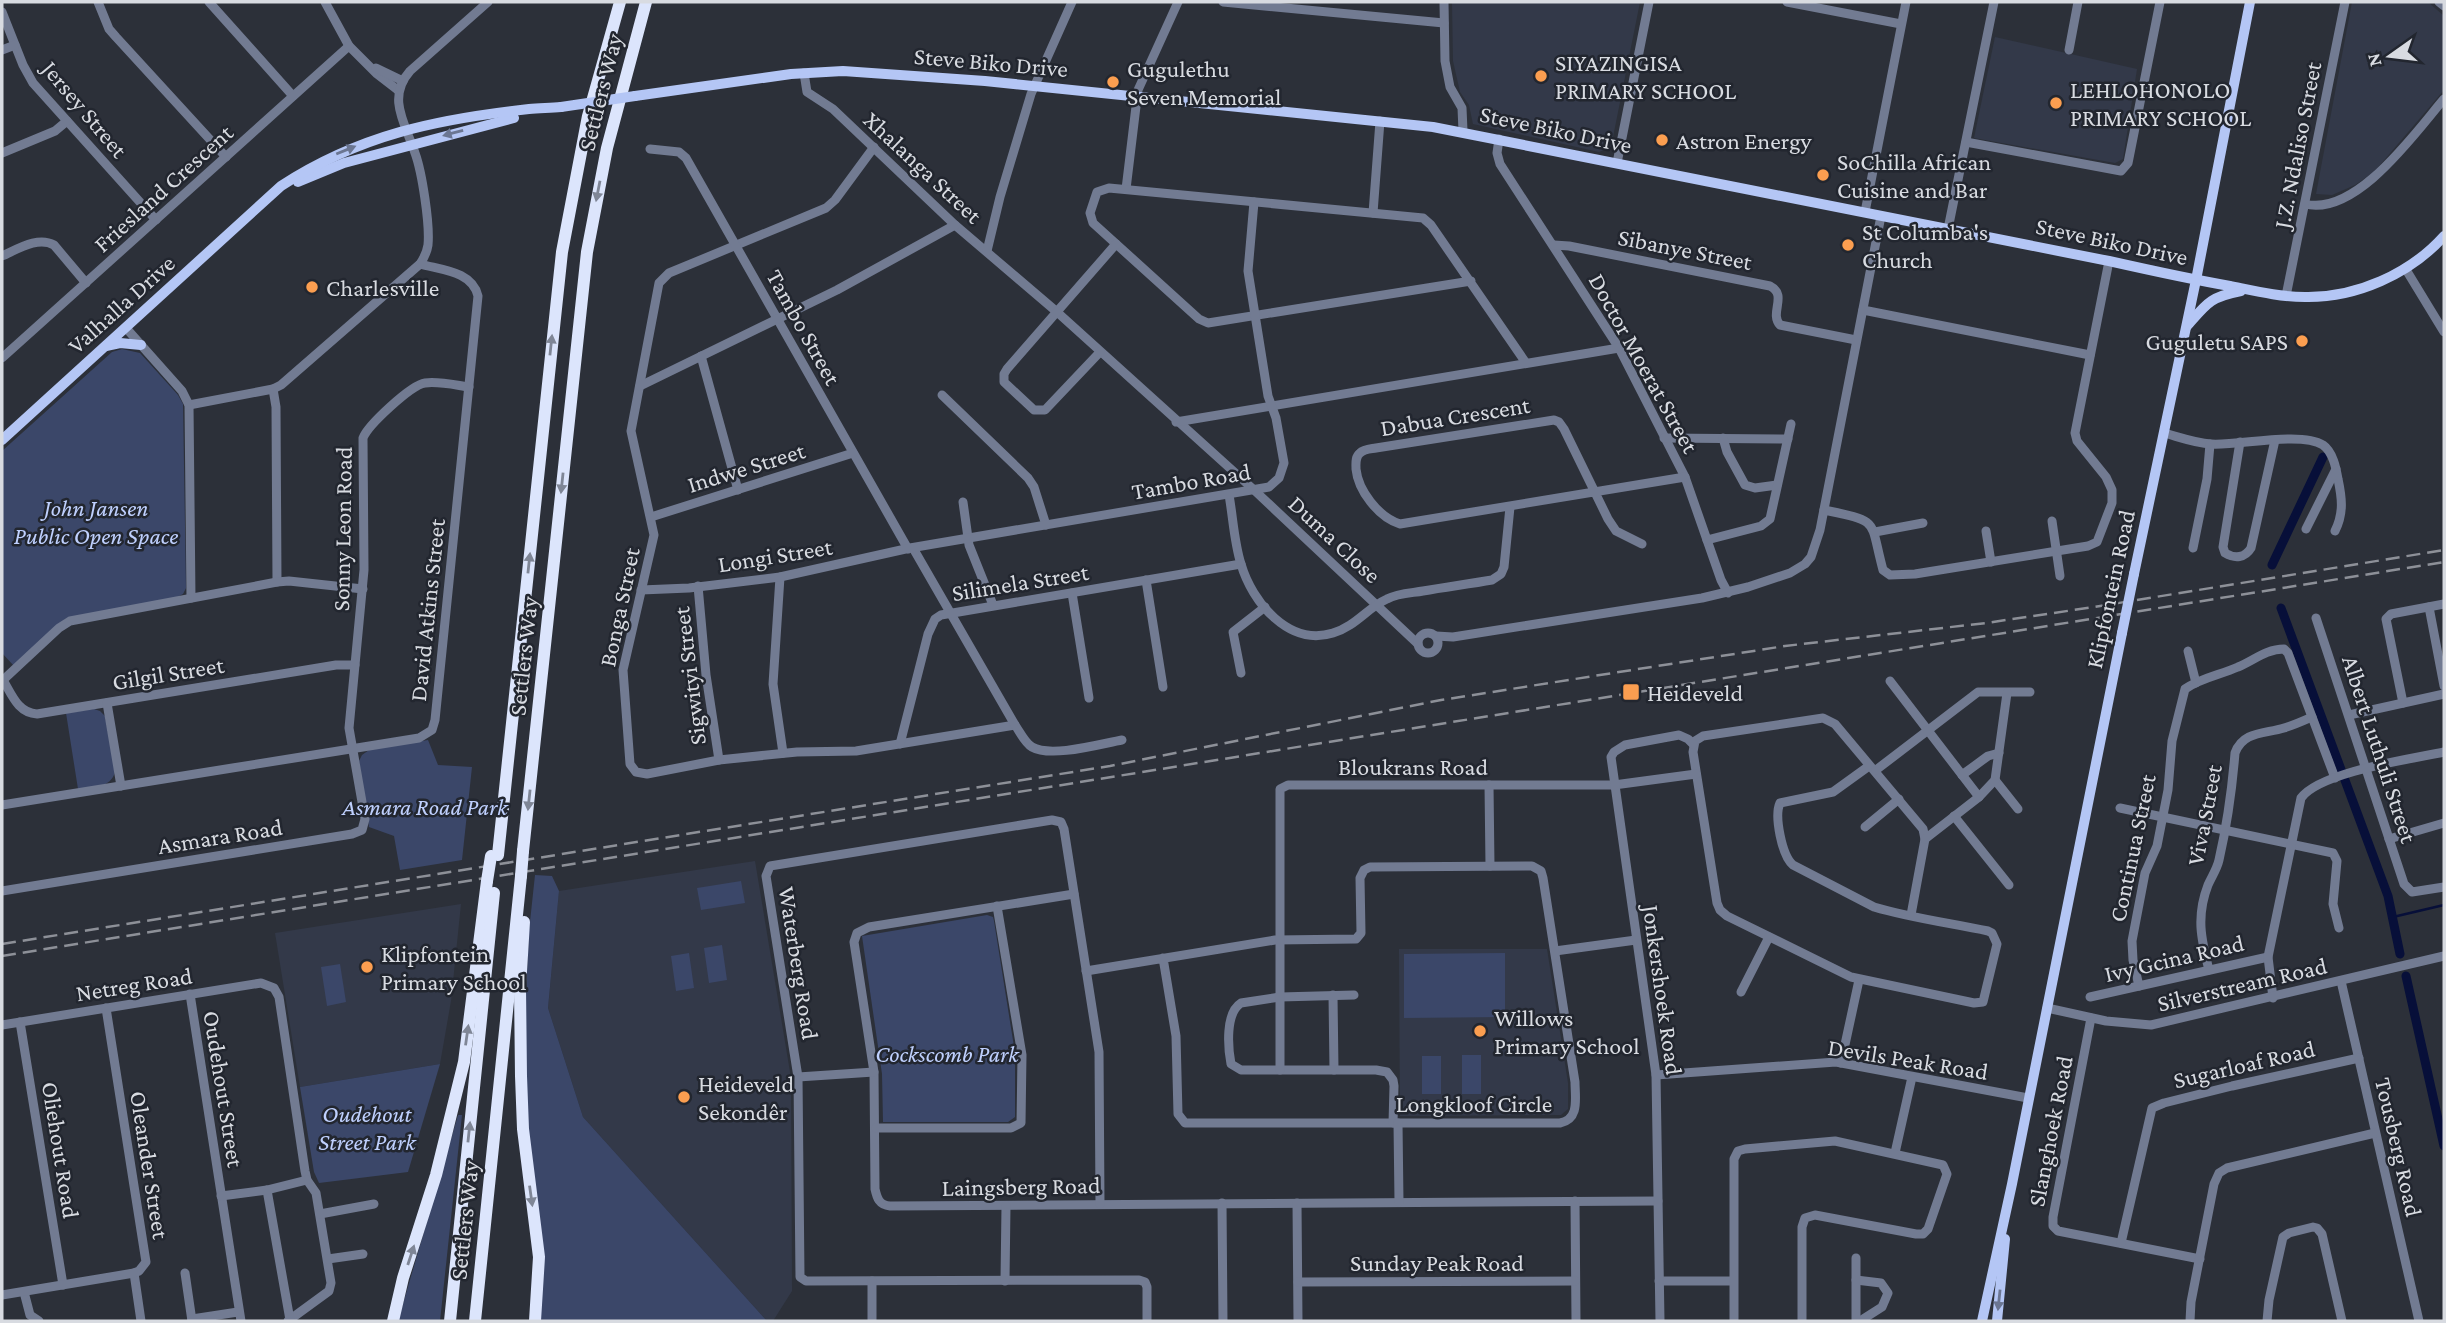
<svg xmlns="http://www.w3.org/2000/svg" width="2446" height="1323" viewBox="0 0 2446 1323" font-family="'Crimson Pro',serif">
	<style>
		.built { fill: #333949 }
		.green { fill: #3b4769 }
		.lines { fill: none; stroke-linecap: round; stroke-linejoin: round }
		.stream { stroke: #070f39; stroke-width: 2.5 }
		.canal { stroke: #070f39; stroke-width: 9 }
		.minor { stroke: #727b92; stroke-width: 9 }
		.major { stroke: #b4c6f5; stroke-width: 10 }
		.highway { stroke: #dce5fc; stroke-width: 12 }
		.rail { stroke: #8d9098; stroke-width: 2.5; stroke-dasharray: 14 7; stroke-linecap: butt }
		.major-bridge { stroke: #b4c6f5; stroke-width: 10 }
		.highway-bridge { stroke: #dce5fc; stroke-width: 12 }
		.oneway { fill: #6b7692 }
		.oneway2 { fill: #7f8696 }
		.poi-dot { fill: #fb9e50; stroke: #22262f; stroke-width: 2.5 }
		.labels { text-anchor: middle; dominant-baseline: central; stroke-width: 5; stroke-linejoin: round; paint-order: stroke }
		.street-label { font-size: 24px; fill: #d8dbe1; stroke: #22262f }
		.poi-label { font-size: 24px; fill: #d8dbe1; stroke: #22262f; text-anchor: start }
		.park-label { font-size: 24px; font-style: italic; fill: #bfd0fe; stroke: #22262f }
	</style>
	<rect width="100%" height="100%" fill="#2c3039"/>
	<g class="built">
		<polygon points="1452,2 1640,2 1611,147 1599,152 1473,124 1469,105 1460,92 1453,61"/>
		<polygon points="2352,2 2428,2 2444,16 2444,90 2374,172 2355,185 2332,195 2316,194"/>
		<polygon points="1995,37 2137,69 2123,159 2115,163 1974,138"/>
		<polygon points="755,861 791,1078 792,1291 773,1321 767,1321 583,1117 548,1008 559,891"/>
		<polygon points="461,904 451,1001 440,1064 300,1087 275,933"/>
		<polygon points="1399,949 1547,949 1568,1083 1568,1109 1561,1115 1400,1116"/>
	</g>
	<g class="green">
		<polygon points="122,349 140,353 178,395 183,404 186,588 183,594 175,598 65,619 14,666 2,653 2,451 112,352"/>
		<path d="M94,709L100,711L105,716L115,772C111,788 92,787 78,789L66,713Z"/>
		<polygon points="428,740 438,765 472,767 462,860 400,870 394,836 369,827 359,761 362,755 369,750"/>
		<polygon points="535,875 552,876 559,891 548,1008 583,1117 767,1321 540,1321 527,1106 525,1014 529,931"/>
		<polygon points="741,881 745,903 701,910 697,888"/>
		<polygon points="987,915 993,917 994,921 1015,1053 1015,1117 1008,1122 883,1122 882,1074 862,936"/>
		<polygon points="722,945 727,980 709,983 704,948"/>
		<polygon points="689,953 694,988 676,991 671,956"/>
		<polygon points="1505,953 1505,1017 1404,1018 1404,954"/>
		<polygon points="340,964 346,1002 327,1006 321,967"/>
		<rect x="1462" y="1055" width="19" height="39"/>
		<rect x="1422" y="1056" width="19" height="38"/>
		<polygon points="440,1064 408,1172 319,1183 314,1172 300,1087"/>
		<polygon points="458,1115 462,1115 440,1321 398,1321"/>
	</g>
	<g class="lines">
		<polyline class="stream" points="2393,917 2444,905"/>
		<g class="canal">
			<polyline points="2272,565 2323,457"/>
			<polyline points="2281,608 2388,896 2400,954"/>
			<polyline points="2406,976 2444,1146"/>
		</g>
		<g class="minor">
			<polyline points="98,2 109,29 116,37 226,157"/>
			<polyline points="209,2 293,96"/>
			<polyline points="325,2 349,46 377,74 399,91"/>
			<polyline points="1223,2 1444,23"/>
			<polyline points="1444,2 1445,61 1450,87 1462,108 1463,131"/>
			<polyline points="1787,2 1901,24"/>
			<polyline points="2439,2 2444,6"/>
			<polyline points="2,12 23,65 33,83 156,220"/>
			<polyline points="2,50 15,45"/>
			<polyline points="2069,50 2078,2"/>
			<polyline points="376,68 403,81"/>
			<polyline points="804,73 807,92 833,109 955,225 1057,312 1253,489 1418,644"/>
			<polyline points="1499,139 1497,153 1500,164 1619,348 1685,477 1721,580 1728,593"/>
			<polyline points="1966,142 2121,171 2128,163 2160,2"/>
			<polyline points="874,147 835,200 826,208 669,273 659,283 631,431 654,535 623,670 630,764 636,772 647,774 719,760 797,752 856,751 1015,725"/>
			<polyline points="650,149 679,152 686,158 908,549"/>
			<polyline points="2,153 55,131 67,121"/>
			<polyline points="1617,163 1649,2"/>
			<polyline points="1126,189 1138,90 1178,2"/>
			<path d="M2305,204C2356,217 2415,133 2444,99"/>
			<polyline points="1865,212 1906,2"/>
			<polyline points="1373,213 1380,121"/>
			<polyline points="1948,229 1994,2"/>
			<path d="M1554,245L1569,246L1770,286C1788,295 1769,313 1780,325L1856,340"/>
			<polyline points="987,251 1000,197 1031,94 1072,2"/>
			<path d="M2,256C18,249 38,236 54,245L86,283"/>
			<polyline points="2405,268 2444,332"/>
			<polyline points="1471,281 1208,323 1199,319 1093,223 1090,213 1097,192 1109,188 1423,218 1431,225 1526,363"/>
			<polyline points="2286,296 2345,2"/>
			<polyline points="1863,310 2090,355"/>
			<polyline points="126,328 182,391 189,405 191,598"/>
			<polyline points="1100,352 1045,410 1034,410 1004,382 1004,374 1007,369 1116,244"/>
			<polyline points="701,356 738,490"/>
			<polyline points="2,358 349,46"/>
			<polyline points="640,386 837,290 955,225"/>
			<polyline points="273,389 276,407 277,582"/>
			<polyline points="942,395 1028,478 1034,487 1046,525"/>
			<path d="M189,405L273,389L281,385L420,264C424,258 427,252 428,245C430,224 422,172 415,153C406,125 386,98 410,71L488,2"/>
			<polyline points="1176,422 1619,348"/>
			<path d="M2164,433C2179,437 2195,443 2211,444C2238,446 2301,431 2323,445C2333,452 2336,468 2338,479C2342,498 2344,513 2335,531"/>
			<polyline points="1664,438 1788,439"/>
			<polyline points="1723,438 1727,452 1745,485 1755,488 1777,485"/>
			<path d="M2240,442L2223,547L2225,553C2235,559 2245,558 2251,548L2275,440"/>
			<path d="M1229,495C1233,517 1234,542 1241,564C1252,602 1289,647 1333,633C1356,626 1367,608 1387,599C1398,593 1412,593 1423,591C1446,587 1469,584 1492,580L1501,574L1504,567L1510,507"/>
			<polyline points="963,502 969,545 993,605"/>
			<path d="M1824,510C1881,522 1869,518 1883,570L1890,575L1915,574L2088,546L2097,542L2112,503V490L2106,477L2077,441L2075,433L2109,261"/>
			<polyline points="651,517 853,453"/>
			<polyline points="2052,521 2060,576"/>
			<polyline points="2306,529 2336,469"/>
			<polyline points="1986,531 1991,562"/>
			<polyline points="1875,532 1923,523"/>
			<polyline points="1707,540 1761,526 1770,519 1791,424"/>
			<path d="M1642,544L1616,531L1608,519L1564,429L1559,422L1554,420L1376,448C1371,449 1364,449 1360,453C1355,457 1356,463 1356,469C1358,490 1378,517 1400,524L1685,477"/>
			<path d="M913,548L1015,725C1020,732 1025,743 1032,747C1051,758 1100,744 1122,740"/>
			<polyline points="2193,548 2207,479 2210,444"/>
			<polyline points="780,577 773,684 783,753"/>
			<polyline points="1146,580 1163,687"/>
			<polyline points="698,586 706,675 719,760"/>
			<polyline points="641,590 689,588 780,577 910,548 1269,487 1279,478 1284,463 1276,418 1268,396 1248,271 1254,202"/>
			<polyline points="1072,593 1089,698"/>
			<polyline points="2429,607 2444,686"/>
			<polyline points="2316,618 2404,884 2412,892 2444,887"/>
			<circle cx="1428" cy="643" r="10"/>
			<polyline points="1436,636 1453,637 1702,598 1748,587 1790,573 1805,564 1811,557 1820,530 1881,216"/>
			<polyline points="2188,651 2196,683"/>
			<polyline points="1241,673 1233,632 1265,607"/>
			<path d="M3,680C12,695 18,713 37,714L336,665H355"/>
			<polyline points="2,681 59,628 70,621 277,582 289,581 363,589"/>
			<polyline points="1890,681 1979,797"/>
			<polyline points="107,703 121,786"/>
			<polyline points="2403,703 2386,619 2391,614 2444,604"/>
			<polyline points="2349,715 2444,694"/>
			<polyline points="900,744 928,634 935,619 941,615 1241,564"/>
			<path d="M1869,766L1833,792L1780,803C1774,816 1782,856 1793,865L1874,907C1911,918 1950,923 1988,931L1992,933L1997,944L1983,1002L1974,1003L1851,977L1727,916L1720,910L1717,903L1693,752L1695,741L1703,736L1823,718L1835,724L1923,829L1925,839L1911,915"/>
			<polyline points="1876,770 1978,692 2030,692"/>
			<polyline points="1962,775 1988,756 1999,753"/>
			<polyline points="1995,780 2018,809"/>
			<polyline points="1489,785 1490,866"/>
			<path d="M2,805L419,738L432,730L435,720L478,296C472,271 441,270 420,264"/>
			<polyline points="2120,808 2333,853 2337,861 2333,904 2339,928"/>
			<polyline points="1954,816 2009,885"/>
			<polyline points="1865,827 1899,799"/>
			<polyline points="1925,839 1979,797 1995,780 2007,693"/>
			<polyline points="2389,839 2444,823"/>
			<path d="M2,891L352,834L362,830L365,819L349,728L364,570L363,438C368,425 411,385 425,383C438,381 455,385 469,387"/>
			<path d="M1074,894L869,927L857,933L854,942L874,1072L875,1189C877,1198 879,1205 890,1206L1658,1201"/>
			<polyline points="1555,951 1636,940"/>
			<path d="M2209,970C2201,939 2196,916 2208,885C2212,876 2217,869 2219,860C2227,825 2232,790 2235,753C2243,731 2265,734 2284,728C2294,725 2303,721 2312,717"/>
			<path d="M1086,971L1275,940L1356,939L1361,933L1360,878L1364,870L1370,867L1532,866L1541,871L1543,878L1575,1082C1575,1098 1580,1119 1560,1123H1185L1178,1114L1176,1036L1163,958"/>
			<polyline points="2341,981 2419,1321"/>
			<path d="M2139,986L2133,960L2132,941L2145,873L2157,846L2168,790L2172,741L2185,689C2200,678 2220,675 2238,667C2253,661 2266,649 2284,649L2288,653L2335,778"/>
			<polyline points="1741,992 1769,937"/>
			<polyline points="190,994 241,1321"/>
			<polyline points="1333,995 1334,1070"/>
			<path d="M1354,995L1280,997L1241,1003C1225,1013 1228,1048 1231,1064L1241,1070H1376L1387,1072L1393,1080L1394,1086L1393,1123"/>
			<polyline points="2090,997 2268,957"/>
			<path d="M2273,998L2268,957L2301,798C2320,772 2411,759 2444,752"/>
			<polyline points="2047,1008 2106,1021 2151,1025 2444,956"/>
			<polyline points="2091,1018 2053,1217 2053,1226 2058,1231 2200,1259"/>
			<polyline points="20,1022 63,1285"/>
			<polyline points="2,1025 261,983 274,988 279,997 305,1171 307,1180 316,1193 331,1283 329,1291 288,1321"/>
			<polyline points="1841,1063 1859,980"/>
			<polyline points="1280,1070 1280,789 1288,785 1614,785 1696,774"/>
			<polyline points="1656,1075 1836,1062 2028,1098"/>
			<polyline points="798,1077 874,1072"/>
			<polyline points="1398,1123 1399,1202"/>
			<polyline points="876,1128 1011,1128 1021,1123 1022,1055 997,906"/>
			<polyline points="1895,1153 1912,1077"/>
			<polyline points="267,1190 290,1320"/>
			<polyline points="221,1196 267,1190 307,1180"/>
			<polyline points="1575,1201 1576,1321"/>
			<polyline points="1222,1203 1223,1321"/>
			<polyline points="1297,1203 1298,1321"/>
			<polyline points="1100,1204 1099,1052 1064,829 1061,822 1052,820 770,866 766,876 798,1077 800,1277 806,1281 1139,1280 1145,1282 1147,1287 1147,1321"/>
			<polyline points="320,1214 374,1204"/>
			<polyline points="2121,1243 2152,1108 2164,1103 2232,1086 2359,1058"/>
			<polyline points="328,1259 363,1254"/>
			<polyline points="134,1273 141,1321"/>
			<polyline points="185,1273 192,1321"/>
			<polyline points="1856,1280 1881,1283 1888,1293 1882,1307 1860,1321"/>
			<polyline points="1005,1281 1006,1206"/>
			<polyline points="1659,1281 1733,1281"/>
			<polyline points="1298,1282 1575,1281"/>
			<polyline points="24,1292 30,1315 39,1321"/>
			<polyline points="2,1295 134,1273 139,1271 146,1262 106,1008"/>
			<polyline points="192,1319 238,1312"/>
			<polyline points="872,1321 872,1281"/>
			<polyline points="1660,1321 1656,1075 1611,757 1614,752 1625,745 1679,735 1688,739 1693,744"/>
			<polyline points="1734,1321 1734,1159 1738,1151 1745,1149 1835,1141 1943,1165 1947,1174 1928,1229 1923,1234 1916,1234 1815,1215 1805,1218 1802,1227 1802,1321"/>
			<polyline points="1856,1321 1856,1258"/>
			<polyline points="2190,1321 2191,1302 2214,1184 2219,1173 2227,1168 2375,1133"/>
			<polyline points="2267,1321 2269,1300 2283,1237 2289,1233 2313,1227 2317,1228 2322,1234 2342,1321"/>
		</g>
		<g class="major">
			<path d="M635,96L791,74L843,71L985,81L1433,127L2109,261C2149,270 2190,279 2230,286C2255,291 2280,297 2305,297C2356,298 2410,274 2444,236"/>
			<polyline points="298,182 344,163 514,118"/>
			<path d="M2187,326C2207,303 2210,297 2241,291"/>
			<polyline points="106,346 120,343 141,345"/>
			<path d="M2,440L281,186C359,135 437,119 529,109C540,108 550,108 561,107"/>
			<polyline points="2134,574 2196,280 2250,2"/>
			<polyline points="1982,1321 2012,1184 2122,633"/>
			<polyline points="1997,1321 2005,1239"/>
		</g>
		<g class="highway">
			<polyline points="523,851 587,252 607,148 646,2"/>
			<polyline points="498,855 562,252 588,116 620,2"/>
			<polyline points="524,922 520,988 521,1076 523,1129 539,1257 535,1321"/>
			<polyline points="393,1321 403,1278 436,1175 464,1062 487,881"/>
			<polyline points="450,1321 494,893"/>
			<polyline points="475,1321 521,876"/>
		</g>
		<g class="rail">
			<polyline points="2,944 1110,766 1441,700 1785,646 1986,623 2094,607 2444,550"/>
			<polyline points="2,956 2444,562"/>
		</g>
		<g class="major-bridge">
			<polyline points="561,107 635,96"/>
			<polyline points="2122,633 2134,574"/>
		</g>
		<g class="highway-bridge">
			<polyline points="521,876 523,851"/>
			<polyline points="487,881 491,856"/>
		</g>
	</g>
	<defs><path id="oneway-solid" d="M-6-.8H1V-3.2L6.5 0L1 3.2V.8H-6Z" transform="scale(1.75)"/></defs>
	<g class="oneway">
		<use href="#oneway-solid" transform="translate(453 133) rotate(165)"/>
		<use href="#oneway-solid" transform="translate(346 150) rotate(-22)"/>
		<use href="#oneway-solid" transform="translate(1999 1300) rotate(96)"/>
	</g>
	<g class="oneway2">
		<use href="#oneway-solid" transform="translate(598 191) rotate(101)"/>
		<use href="#oneway-solid" transform="translate(551 345) rotate(-84)"/>
		<use href="#oneway-solid" transform="translate(562 483) rotate(96)"/>
		<use href="#oneway-solid" transform="translate(529 563) rotate(-84)"/>
		<use href="#oneway-solid" transform="translate(529 800) rotate(96)"/>
		<use href="#oneway-solid" transform="translate(467 1035) rotate(-82)"/>
		<use href="#oneway-solid" transform="translate(469 1132) rotate(-84)"/>
		<use href="#oneway-solid" transform="translate(531 1196) rotate(82)"/>
		<use href="#oneway-solid" transform="translate(411 1255) rotate(-72)"/>
	</g>
	<g class="poi-dot">
		<circle cx="1541" cy="76" r="7"/>
		<circle cx="1113" cy="82" r="7"/>
		<circle cx="2056" cy="103" r="7"/>
		<circle cx="1662" cy="140" r="7"/>
		<circle cx="1823" cy="175" r="7"/>
		<circle cx="1848" cy="245" r="7"/>
		<circle cx="312" cy="287" r="7"/>
		<circle cx="2302" cy="341" r="7"/>
		<rect x="1622" y="683" width="18" height="18" rx="3.5"/>
		<circle cx="367" cy="967" r="7"/>
		<circle cx="1480" cy="1031" r="7"/>
		<circle cx="684" cy="1097" r="7"/>
	</g>
	<g class="labels">
		<g class="street-label">
			<text transform="translate(991 62) rotate(5)">Steve Biko Drive</text>
			<text transform="translate(600 92) rotate(-76)">Settlers Way</text>
			<text transform="translate(85 109) rotate(50)">Jersey Street</text>
			<text transform="translate(1556 129) rotate(12)">Steve Biko Drive</text>
			<text transform="translate(2297 145) rotate(-79)">J.Z. Ndaliso Street</text>
			<text transform="translate(923 167) rotate(43)">Xhalanga Street</text>
			<text transform="translate(163 188) rotate(-42)">Friesland Crescent</text>
			<text transform="translate(2112 241) rotate(12)">Steve Biko Drive</text>
			<text transform="translate(1685 249) rotate(11)">Sibanye Street</text>
			<text transform="translate(121 304) rotate(-42)">Valhalla Drive</text>
			<text transform="translate(804 327) rotate(61)">Tambo Street</text>
			<text transform="translate(1644 363) rotate(61)">Doctor Moerat Street</text>
			<text transform="translate(1455 416) rotate(-9)">Dabua Crescent</text>
			<text transform="translate(746 467) rotate(-17)">Indwe Street</text>
			<text transform="translate(1191 481) rotate(-10)">Tambo Road</text>
			<text transform="translate(342 529) rotate(-89)">Sonny Leon Road</text>
			<text transform="translate(1335 539) rotate(43)">Duma Close</text>
			<text transform="translate(775 555) rotate(-9)">Longi Street</text>
			<text transform="translate(1020 582) rotate(-9)">Silimela Street</text>
			<text transform="translate(2110 589) rotate(-78)">Klipfontein Road</text>
			<text transform="translate(619 607) rotate(-78)">Bonga Street</text>
			<text transform="translate(427 610) rotate(-84)">David Atkins Street</text>
			<text transform="translate(523 656) rotate(-84)">Settlers Way</text>
			<text transform="translate(168 673) rotate(-9)">Gilgil Street</text>
			<text transform="translate(689 676) rotate(-97)">Sigwityi Street</text>
			<text transform="translate(2380 749) rotate(72)">Albert Luthuli Street</text>
			<text x="1413" y="766">Bloukrans Road</text>
			<text transform="translate(2204 815) rotate(-79)">Viva Street</text>
			<text transform="translate(220 836) rotate(-9)">Asmara Road</text>
			<text transform="translate(2132 848) rotate(-78)">Continua Street</text>
			<text transform="translate(2174 958) rotate(-13)">Ivy Gcina Road</text>
			<text transform="translate(799 963) rotate(81)">Waterberg Road</text>
			<text transform="translate(134 984) rotate(-9)">Netreg Road</text>
			<text transform="translate(2242 984) rotate(-13)">Silverstream Road</text>
			<text transform="translate(1663 990) rotate(82)">Jonkershoek Road</text>
			<text transform="translate(1908 1059) rotate(9)">Devils Peak Road</text>
			<text transform="translate(2244 1064) rotate(-13)">Sugarloaf Road</text>
			<text transform="translate(224 1089) rotate(81)">Oudehout Street</text>
			<text x="1474" y="1103">Longkloof Circle</text>
			<text transform="translate(2050 1131) rotate(-79)">Slanghoek Road</text>
			<text transform="translate(2399 1147) rotate(77)">Tousberg Road</text>
			<text transform="translate(61 1150) rotate(81)">Oliehout Road</text>
			<text transform="translate(150 1165) rotate(81)">Oleander Street</text>
			<text transform="translate(1021 1186) rotate(-1)">Laingsberg Road</text>
			<text transform="translate(464 1220) rotate(-84)">Settlers Way</text>
			<text x="1437" y="1262">Sunday Peak Road</text>
		</g>
		<g class="poi-label">
			<text x="1555" y="62">SIYAZINGISA<tspan x="1555" dy="28">PRIMARY SCHOOL</tspan></text>
			<text x="1127" y="68">Gugulethu<tspan x="1127" dy="28">Seven Memorial</tspan></text>
			<text x="2070" y="89">LEHLOHONOLO<tspan x="2070" dy="28">PRIMARY SCHOOL</tspan></text>
			<text x="1676" y="140">Astron Energy</text>
			<text x="1837" y="161">SoChilla African<tspan x="1837" dy="28">Cuisine and Bar</tspan></text>
			<text x="1862" y="231">St Columba's<tspan x="1862" dy="28">Church</tspan></text>
			<text x="326" y="287">Charlesville</text>
			<text x="2288" y="341" text-anchor="end">Guguletu SAPS</text>
			<text x="1647" y="692">Heideveld</text>
			<text x="381" y="953">Klipfontein<tspan x="381" dy="28">Primary School</tspan></text>
			<text x="1494" y="1017">Willows<tspan x="1494" dy="28">Primary School</tspan></text>
			<text x="698" y="1083">Heideveld<tspan x="698" dy="28">Sekondêr</tspan></text>
		</g>
		<g class="park-label">
			<text x="96" y="507">John Jansen<tspan x="96" dy="28">Public Open Space</tspan></text>
			<text x="425" y="806">Asmara Road Park</text>
			<text x="947" y="1053">Cockscomb Park</text>
			<text x="367" y="1113">Oudehout<tspan x="367" dy="28">Street Park</tspan></text>
		</g>
	</g>
	<rect width="2446" height="1323" fill="none" stroke="#d8dbe1" stroke-width="7"/>
	<g transform="translate(2390 56) rotate(256)" stroke="#22262f" stroke-width="5" paint-order="stroke">
	<path d="M0-5L12 26L0 18L-12 26Z" fill="#d8dbe1"/>
	<text y="-10" font-size="19" font-weight="bold" text-anchor="middle" fill="#d8dbe1">N</text>
	</g>
</svg>
